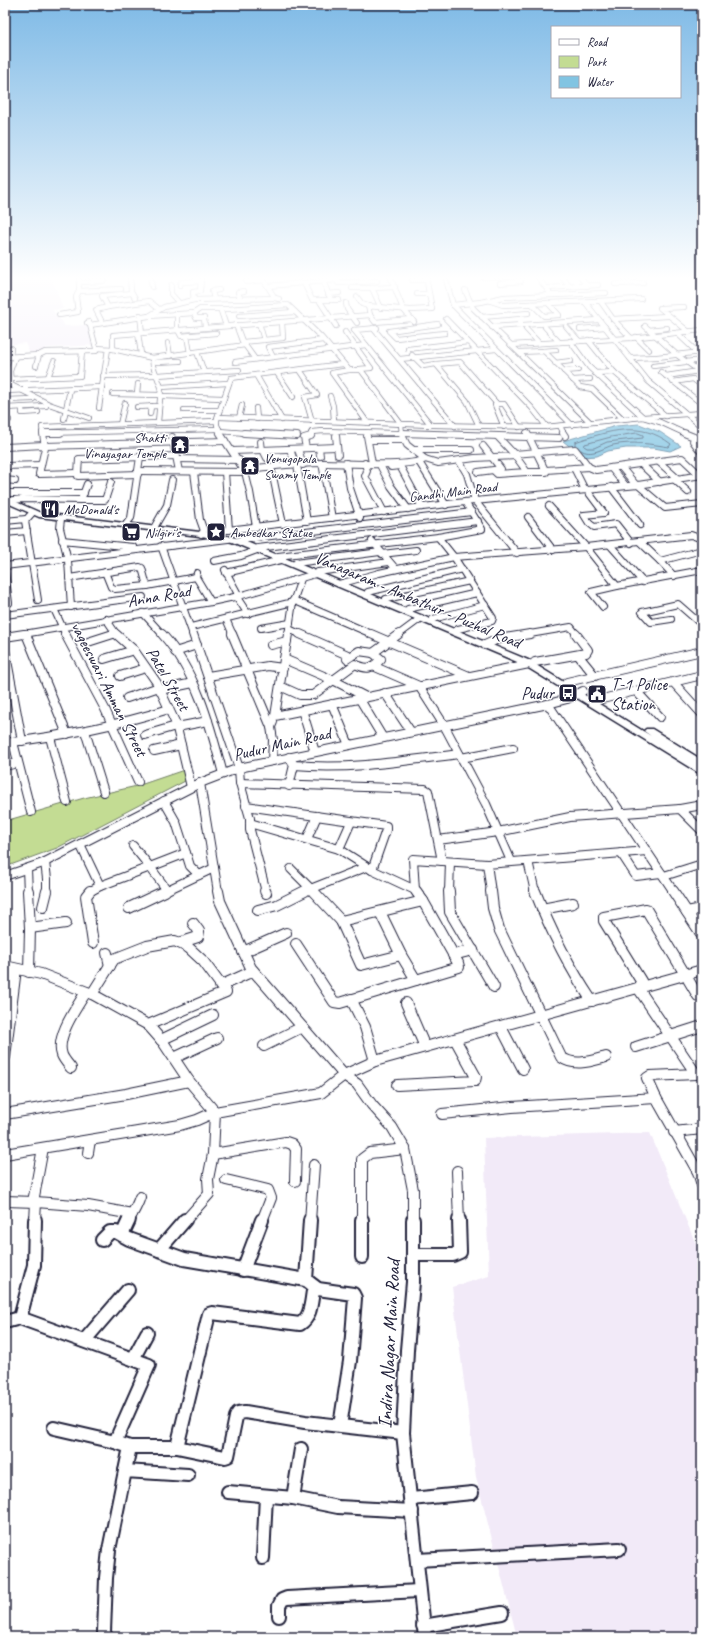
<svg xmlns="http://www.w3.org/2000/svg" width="707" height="1642" viewBox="0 0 707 1642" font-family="Caveat,sans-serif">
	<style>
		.built { fill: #f2eaf8 }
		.green { fill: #c3dc93; stroke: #727f67 }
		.water { fill: #81c4e2; stroke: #5b839f }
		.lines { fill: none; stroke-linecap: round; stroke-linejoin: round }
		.shore { stroke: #48637e; stroke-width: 1 }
		.minor-far4-casing { stroke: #22223b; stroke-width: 6 }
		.minor-far3-casing { stroke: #22223b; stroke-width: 8 }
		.minor-far2-casing { stroke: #22223b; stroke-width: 10 }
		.minor-far1-casing { stroke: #22223b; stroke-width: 12 }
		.minor-casing { stroke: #22223b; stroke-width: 16 }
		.major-casing { stroke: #22223b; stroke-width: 3 }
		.minor-far4 { stroke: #fff; stroke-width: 4.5 }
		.minor-far3 { stroke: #fff; stroke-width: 6 }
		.minor-far2 { stroke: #fff; stroke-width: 8 }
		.minor-far1 { stroke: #fff; stroke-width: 10 }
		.minor { stroke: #fff; stroke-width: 12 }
		.major { fill: #fff; fill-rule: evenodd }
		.labels { text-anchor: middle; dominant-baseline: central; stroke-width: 3; stroke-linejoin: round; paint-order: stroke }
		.far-poi-label { font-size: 14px; fill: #22223b; stroke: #fff; text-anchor: start }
		.far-street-label { font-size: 14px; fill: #22223b; stroke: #fff }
		.street-label { font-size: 17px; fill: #22223b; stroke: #fff }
		.poi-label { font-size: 17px; fill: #22223b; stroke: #fff; text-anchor: start }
		.near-street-label { font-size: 20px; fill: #22223b; stroke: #fff }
	</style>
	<rect width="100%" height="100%" fill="#fff"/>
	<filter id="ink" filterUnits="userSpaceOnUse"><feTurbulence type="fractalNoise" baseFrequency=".025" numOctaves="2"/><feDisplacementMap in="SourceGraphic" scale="8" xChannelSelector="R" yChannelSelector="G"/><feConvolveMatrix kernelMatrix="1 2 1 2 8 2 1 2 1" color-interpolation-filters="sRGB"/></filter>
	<g filter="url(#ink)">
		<g class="built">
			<polygon points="9,276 51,276 63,309 52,310 65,326 87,325 94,345 45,348 44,353 30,354 25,343 5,345 5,278"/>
			<polygon points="650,1133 702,1259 702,1637 517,1637 476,1477 452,1287 489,1276 484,1138"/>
		</g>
		<polygon class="green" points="184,770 187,780 57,848 5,867 5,821 84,798 137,786"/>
		<polygon class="water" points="639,424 660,432 681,446 670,451 654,448 626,448 608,451 597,456 583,457 563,441 616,426"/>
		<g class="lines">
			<g class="shore">
				<polygon points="638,433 643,435 643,438 607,442 594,448 587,448 584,446 585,444 611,437"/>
				<path d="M575,445V442C609,431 640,420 671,444L669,447C651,444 632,441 613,445C603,448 591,457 581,450"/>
			</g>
			<defs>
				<g id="minor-far4">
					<polyline points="79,276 79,291 121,289"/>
					<polyline points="130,276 131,291 135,298"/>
					<polyline points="150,276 152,287"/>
					<polyline points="261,276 275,298 279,299"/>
					<polyline points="357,276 336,277 338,283 377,281"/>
					<polyline points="390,276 403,309 414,322"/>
					<polyline points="445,276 453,305 572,425"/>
					<polyline points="540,276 538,277 549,292"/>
					<polyline points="561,276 570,287"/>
					<polyline points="580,276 587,286"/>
					<polyline points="483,277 504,276"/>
					<polyline points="412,280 426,280"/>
					<polyline points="323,281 331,300"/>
					<polyline points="79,282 103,281 106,276"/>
					<polyline points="246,282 264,280"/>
					<polyline points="304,283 312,300 339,300"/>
					<polyline points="500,283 521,281"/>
					<polyline points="615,284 643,283"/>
					<polyline points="171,285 171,294 179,303"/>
					<polyline points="180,286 181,282 201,281"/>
					<polyline points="268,286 337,280"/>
					<polyline points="352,288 372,288 381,308"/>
					<polyline points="372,288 395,287"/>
					<polyline points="547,288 598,285"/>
					<polyline points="465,290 473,308 590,422"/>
					<polyline points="328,294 339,293"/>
					<polyline points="417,294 429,294"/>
					<polyline points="357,297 362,304 368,306"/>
					<polyline points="240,298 238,292 244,291"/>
					<polyline points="214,299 212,291 219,290"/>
					<polyline points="194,300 193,292 200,291 201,280 195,276"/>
					<polyline points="319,300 336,326"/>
					<polyline points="491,301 503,305 641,299"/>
					<polyline points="585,302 648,381 702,427"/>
					<polyline points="601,302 613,319 631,338"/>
					<polyline points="346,303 347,309 357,323"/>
					<polyline points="532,304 544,316 559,315 548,303"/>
					<polyline points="453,305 481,302 504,297 606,293"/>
					<polyline points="108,307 149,301 159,309"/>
					<polyline points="684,307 660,308 689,332"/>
					<polyline points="221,311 226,326"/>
					<polyline points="194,313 196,318 204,318 205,327"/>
					<polyline points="177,314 177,328 181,336 216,333"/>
					<polyline points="59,315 78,312 76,297 79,291"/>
					<polyline points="140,315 142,333 138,333 141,354"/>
					<polyline points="370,315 375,322 412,319"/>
					<polyline points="149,316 194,313 200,309 227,309 288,305 321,337 349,370 361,370 401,424 402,434"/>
					<polyline points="239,316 295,312"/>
					<polyline points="482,317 528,313"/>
					<polyline points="446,319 532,408 547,427"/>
					<polyline points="613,319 668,316"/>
					<polyline points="101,320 96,310 108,307 102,296 132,293"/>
					<polyline points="89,322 87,323 90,325 96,348"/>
					<polyline points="259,323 264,340"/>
					<polyline points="438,324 389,331 396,338 445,333"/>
					<polyline points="90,325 149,316 164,307 194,300 275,298"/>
					<polyline points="236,325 242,341 255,359"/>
					<polyline points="566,326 579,341"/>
					<polyline points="645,326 677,355 702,373"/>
					<polyline points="492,327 599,320"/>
					<polyline points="545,327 559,342"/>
					<polyline points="373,328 455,426"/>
					<polyline points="526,329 539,343"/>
					<polyline points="580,329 605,327"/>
					<polyline points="354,330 431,425"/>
					<polyline points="354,330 377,328"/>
					<polyline points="649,330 667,328"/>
					<polyline points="345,332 371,368 359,369"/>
					<polyline points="142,333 370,315 368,306 410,310 432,309 426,277"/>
					<polyline points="677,333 697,352"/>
					<polyline points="187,336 190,353"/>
					<polyline points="636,337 649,350"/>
					<polyline points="588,340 614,372 666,416"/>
					<polyline points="570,341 589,367 643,417 702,413"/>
					<polyline points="243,342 283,338 282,322"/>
					<polyline points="168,343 170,356"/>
					<polyline points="511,345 631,338 702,330"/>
					<polyline points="113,349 113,335 138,333"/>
					<polyline points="408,349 468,342"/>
					<polyline points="543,351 556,350"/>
					<polyline points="197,352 204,372"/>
					<polyline points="519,352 544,351 580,387 592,389 622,418"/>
					<polyline points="412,355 423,366 436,364"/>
					<polyline points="5,357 39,355 45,352 96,351 96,348 113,349 152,358 245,345"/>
					<polyline points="10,357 11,348"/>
					<polyline points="15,357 10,371 11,385 49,404 89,418"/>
					<polyline points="273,357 268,347 323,340"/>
					<polyline points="152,358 153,366 161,387 158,422"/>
					<polyline points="630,358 657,357 702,352"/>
					<polyline points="400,359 496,349"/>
					<polyline points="156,362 180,361"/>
					<polyline points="235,362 366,345"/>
					<polyline points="555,363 571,361"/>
					<polyline points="36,366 39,355"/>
					<polyline points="653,366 702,360"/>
					<polyline points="300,370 317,395 305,397 312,421"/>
					<polyline points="349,370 332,373 367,422"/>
					<polyline points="564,371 578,370"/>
					<polyline points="661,372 702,404"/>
					<polyline points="277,373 293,397"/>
					<polyline points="595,373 614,372"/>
					<polyline points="256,375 282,420"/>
					<polyline points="103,376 157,375 239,370"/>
					<polyline points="666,376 699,371"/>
					<polyline points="48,377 54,361"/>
					<polyline points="10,379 80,376 82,351"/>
					<polyline points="573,380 590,379"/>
					<polyline points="673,382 693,379 702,386"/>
					<polyline points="161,387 228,383"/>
					<polyline points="5,391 102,387 108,349"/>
					<polyline points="113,394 161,395"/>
					<polyline points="137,394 138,384"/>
					<polyline points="161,396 224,398"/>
					<polyline points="330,396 333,406 334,421"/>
					<polyline points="5,400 33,399"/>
					<polyline points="497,404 495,405 504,427"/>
					<polyline points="137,407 159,406"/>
					<polyline points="5,408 46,406"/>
					<polyline points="22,408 22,413 38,412"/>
					<polyline points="99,408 102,387"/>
					<polyline points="256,408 257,419"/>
					<polyline points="184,410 219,410"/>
					<polyline points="150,414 151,406"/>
					<polyline points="218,417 431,425 545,427 643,417 660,422 686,434"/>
					<polyline points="239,418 242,405"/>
					<polyline points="64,419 70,389"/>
					<polyline points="5,420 9,420"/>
					<polyline points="120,424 125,403"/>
					<polyline points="479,426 467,401 436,364 460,362 497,404 504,404 519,427"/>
					<polyline points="560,426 564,434"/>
					<polyline points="219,431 260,434"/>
					<polyline points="43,433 219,429"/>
					<polyline points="43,434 42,427 217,421"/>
					<polyline points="221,434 217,425 217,418 231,378 343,364"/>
					<polyline points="312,434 312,432 324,431 429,434"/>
				</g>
				<g id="minor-far3">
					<polyline points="43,433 60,433"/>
					<polyline points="43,433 45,448 39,474 78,473"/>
					<polyline points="220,433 245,472 250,492 256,527"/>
					<polyline points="244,433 297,436"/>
					<polyline points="401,433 407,445 425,459"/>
					<polyline points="402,433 559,438"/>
					<polyline points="563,433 565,436"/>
					<polyline points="684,433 694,437 693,441 702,453"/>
					<polyline points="336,436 338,455"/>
					<polyline points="367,436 372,463"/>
					<polyline points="172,437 179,471"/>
					<polyline points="368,440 403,440"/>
					<polyline points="261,442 262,450"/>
					<polyline points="45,446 225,441"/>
					<polyline points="5,447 44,445"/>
					<polyline points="306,448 304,438 311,436 312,433"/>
					<polyline points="319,448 320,456"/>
					<polyline points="290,449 293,458"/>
					<polyline points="298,449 303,465"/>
					<polyline points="263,450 267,458"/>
					<polyline points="412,450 471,450"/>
					<polyline points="233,451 336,447"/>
					<polyline points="514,454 575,449 589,467 546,470"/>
					<polyline points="178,459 239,460"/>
					<polyline points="459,461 467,474 475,501 517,553"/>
					<polyline points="419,462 446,505"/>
					<polyline points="659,462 678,479"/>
					<polyline points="322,463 332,518"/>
					<polyline points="346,463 350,488 360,518"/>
					<polyline points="365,463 367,471 365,476 384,512"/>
					<polyline points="641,464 660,482"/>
					<polyline points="297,465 307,521"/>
					<polyline points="5,466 41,465"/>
					<polyline points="271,467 283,524"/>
					<polyline points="381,467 391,486 408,509"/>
					<polyline points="391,467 400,466 422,507"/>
					<polyline points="589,467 596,470 682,458 701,476"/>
					<polyline points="621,467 636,485"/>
					<polyline points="574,468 585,490"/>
					<polyline points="611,468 625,485"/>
					<path d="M244,469C270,467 297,463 324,463C346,463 408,468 425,459L438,463L475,458L516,456"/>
					<polyline points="138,471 245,472"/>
					<polyline points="494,471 497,474 527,472 514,454 498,437"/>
					<polyline points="194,472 200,520 204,531 201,534"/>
					<polyline points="225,472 229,530"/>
					<polyline points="478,472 501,469 483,446"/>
					<polyline points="526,472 546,472 527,433"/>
					<polyline points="78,473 79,459 177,456"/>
					<polyline points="78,473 78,476 138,474"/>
					<polyline points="5,480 15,481"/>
					<polyline points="675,480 688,492"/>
					<polyline points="638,485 665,508 702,504"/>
					<polyline points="611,487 640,525"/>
					<polyline points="586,489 604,513 584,515 589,523 594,527 616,524 631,543"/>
					<polyline points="5,493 84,493"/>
					<polyline points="81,500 105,500 111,482"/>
					<polyline points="5,501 23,499 81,500 87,484"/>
					<polyline points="549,506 586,547 617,586 702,570"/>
					<polyline points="32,513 25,521 38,600"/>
					<polyline points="528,517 553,550"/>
					<polyline points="61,519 60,528 68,560 71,607"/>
					<polyline points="5,521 26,519"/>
					<polyline points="127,523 131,518 140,457"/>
					<polyline points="155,526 167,505 172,480"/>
					<polyline points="5,533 27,531"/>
					<polyline points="208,535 211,532 465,502 638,485 702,475"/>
					<polyline points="438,537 454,557 493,618 492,621 458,629 454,632"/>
					<polyline points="62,540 133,547"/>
					<polyline points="239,540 472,512"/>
					<polyline points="372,541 396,569"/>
					<polyline points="640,542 660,561 702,550"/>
					<polyline points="610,545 643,582"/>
					<polyline points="161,546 193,635"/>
					<polyline points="258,548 478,521"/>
					<polyline points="382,554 416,550"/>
					<polyline points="278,556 438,537 482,529 465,502"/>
					<polyline points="214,561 241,556 257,550"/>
					<polyline points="660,561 674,576"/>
					<polyline points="296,563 380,552"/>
					<polyline points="5,566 228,539"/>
					<polyline points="225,570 239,596"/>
					<polyline points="5,571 9,603"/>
					<polyline points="105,572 111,587 115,589 147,586 196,577"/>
					<polyline points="318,572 389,562"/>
					<polyline points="197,573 196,577 211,602"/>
					<polyline points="226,573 281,560"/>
					<polyline points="69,578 140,567 142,568 147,586"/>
					<polyline points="339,584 379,573 454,557 586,547 691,535 702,539"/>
					<polyline points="368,592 462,569"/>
					<polyline points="236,596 248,614"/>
					<polyline points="386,599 470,581"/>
					<polyline points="293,600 374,635"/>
					<polyline points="603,607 591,592 617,586"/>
					<polyline points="54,609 66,635"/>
					<polyline points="408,609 477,593"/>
					<polyline points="143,613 163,635"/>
					<polyline points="5,615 143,597"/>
					<polyline points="106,619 117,635"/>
					<polyline points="226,619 233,635"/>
					<polyline points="433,619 485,605"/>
					<polyline points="671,619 651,622 642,612 678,604 702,625"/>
					<polyline points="191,627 293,602"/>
					<polyline points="261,628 290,623"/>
					<polyline points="289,629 302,635"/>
					<polyline points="26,633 27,635"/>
					<polyline points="18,635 211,602 239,596 315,574"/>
					<polyline points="110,635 115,633"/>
					<polyline points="288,635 293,602 301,579"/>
					<polyline points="398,635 421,618"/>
					<polyline points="524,635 571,627 577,635"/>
				</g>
				<g id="minor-far2">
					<polyline points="26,634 67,734"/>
					<polyline points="65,634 105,709 138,782"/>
					<polyline points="116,634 134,650 157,683 176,724 191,787"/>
					<path d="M162,634C197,673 210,724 223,774"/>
					<polyline points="193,634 239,768 240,783 250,818 250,830 266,892"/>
					<polyline points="232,634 271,727"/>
					<polyline points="288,634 275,716 529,664"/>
					<polyline points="300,634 350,656"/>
					<polyline points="371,634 469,676"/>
					<polyline points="5,637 24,634"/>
					<polyline points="88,642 113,634"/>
					<polyline points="271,645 287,641"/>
					<polyline points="485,645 498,639 530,634"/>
					<polyline points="5,650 22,741"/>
					<polyline points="175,652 197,645"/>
					<polyline points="578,655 595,676"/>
					<polyline points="104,659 134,650"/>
					<polyline points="284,659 333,680 366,697"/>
					<polyline points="347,659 359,651 373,653"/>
					<polyline points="535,662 586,653 588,650 576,634"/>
					<polyline points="373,666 419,686 444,725 486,804 511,861"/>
					<polyline points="120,676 146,668"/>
					<polyline points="208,676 268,666 283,668"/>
					<polyline points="567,682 702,651"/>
					<polyline points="673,682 702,714"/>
					<path d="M280,686L300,695H313L355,664C367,670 372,669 381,659L373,653L399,634"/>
					<polyline points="160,690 193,683"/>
					<polyline points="636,691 660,717"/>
					<polyline points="385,693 411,732"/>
					<polyline points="127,698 159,687"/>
					<polyline points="359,698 383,738"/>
					<polyline points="598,700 702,675"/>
					<polyline points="332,704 349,745"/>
					<polyline points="548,704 674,892"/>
					<polyline points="302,710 315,752"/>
					<polyline points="177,727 208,721"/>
					<polyline points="85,731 104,792"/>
					<polyline points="145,735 176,726"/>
					<polyline points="50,737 67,802"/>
					<polyline points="13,742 31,812"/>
					<path d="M5,743C61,736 115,726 169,709"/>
					<polyline points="154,751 181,745"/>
					<path d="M289,757L294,765C350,770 404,761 459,754"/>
					<polyline points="461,758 513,748"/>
					<polyline points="272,761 273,740 271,727 273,722"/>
					<polyline points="5,766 18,763"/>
					<polyline points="200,783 218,892"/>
					<polyline points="240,783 425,789 428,791 442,861"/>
					<polyline points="289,786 294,765"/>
					<polyline points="164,801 176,822 186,853 150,867 167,890"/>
					<polyline points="246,806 386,826 386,830 372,870"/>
					<polyline points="680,809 702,805"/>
					<polyline points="250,823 339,849 372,870 415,890 413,859 487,864 647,851"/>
					<polyline points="307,839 317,816"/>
					<polyline points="438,840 498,832 570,817 680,809 702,831"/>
					<polyline points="80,844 100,886 89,892"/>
					<polyline points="339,849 351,822"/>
					<polyline points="186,853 190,866 199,875"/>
					<polyline points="621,853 636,876 661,873"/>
					<polyline points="528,861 535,892"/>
					<polyline points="45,862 47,879 47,892"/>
					<polyline points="487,864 491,892"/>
					<polyline points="27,869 28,892"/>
					<polyline points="291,869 314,892"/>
					<polyline points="5,876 43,863 200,783 239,768 548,704 567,699 583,691"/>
					<polyline points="664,876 702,864"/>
					<polyline points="100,886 150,867 133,846"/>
					<polyline points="415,890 417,892"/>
					<polyline points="163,892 214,868"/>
					<polyline points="303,892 366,867"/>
					<polyline points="449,892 450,862"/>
				</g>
				<g id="minor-far1">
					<polyline points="28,891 30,928 66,923"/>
					<polyline points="90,891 86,896 93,943"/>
					<polyline points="218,891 220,901 251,968 344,1075 375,1061 702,970"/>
					<polyline points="265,891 266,893"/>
					<polyline points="313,891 341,921 361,965 401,955"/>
					<polyline points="449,891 450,912 494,987"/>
					<path d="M491,891L493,908L499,929L561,1057C574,1067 591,1061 606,1057"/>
					<path d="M535,891C550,929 569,967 592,1001"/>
					<polyline points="673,891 702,935"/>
					<polyline points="43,907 47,891"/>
					<polyline points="129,908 165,891"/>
					<polyline points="542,909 573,903"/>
					<polyline points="258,910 277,905 305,891"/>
					<polyline points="380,912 401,955 416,980 459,967 458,963 423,901"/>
					<polyline points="687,912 702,909"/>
					<polyline points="341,921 423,901 416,891"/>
					<polyline points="179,943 198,937 199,931 193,923"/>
					<polyline points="296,944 334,1002 340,1003 416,980"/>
					<polyline points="243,952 286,933"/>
					<polyline points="107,953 110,966"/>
					<polyline points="453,955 473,950"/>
					<polyline points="5,966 41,974 92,994 148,1025 163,1042 189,1081 215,1112 321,1093 344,1075 357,1084 372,1105 392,1127 405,1149 413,1190 413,1221"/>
					<polyline points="29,972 30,928"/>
					<polyline points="220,986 253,971"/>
					<polyline points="643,987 641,981 604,921 604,917 646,909 698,996"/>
					<polyline points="92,994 114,959 147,946 175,941 189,948 203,961 226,992 148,1025"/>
					<polyline points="351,999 365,1027 375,1061"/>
					<polyline points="406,1003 425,1047"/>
					<polyline points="501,1027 523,1069"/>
					<polyline points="161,1040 213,1015"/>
					<polyline points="264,1046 302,1027"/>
					<polyline points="636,1047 702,1026"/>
					<polyline points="5,1057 16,969"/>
					<polyline points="174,1058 217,1038"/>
					<path d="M71,1068C68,1064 64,1060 62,1055C55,1037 77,1007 86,992"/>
					<polyline points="397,1085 475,1081 476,1077 455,1039"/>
					<polyline points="656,1098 698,1172 702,1185"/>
					<polyline points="5,1114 126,1094 189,1081"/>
					<polyline points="442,1114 512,1107 656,1098 647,1078 650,1076 696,1074 638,988"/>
					<polyline points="674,1132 702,1129"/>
					<polyline points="88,1153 90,1140"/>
					<polyline points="5,1154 180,1125 197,1120 215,1112 213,1154 208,1179 209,1194 185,1221"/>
					<polyline points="213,1154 286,1142 292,1144 296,1149 295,1181"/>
					<polyline points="457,1171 459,1221"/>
					<polyline points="226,1180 268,1190 271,1198 262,1221"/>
					<polyline points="5,1201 36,1202 35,1221"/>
					<polyline points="33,1202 43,1148"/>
					<polyline points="36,1202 88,1206 132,1214"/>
					<path d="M128,1221C133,1213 137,1206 140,1197"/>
					<polyline points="310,1221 314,1165"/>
					<polyline points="362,1221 362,1159 370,1153 405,1149"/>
				</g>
				<g id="minor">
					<polyline points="362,1220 362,1257"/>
					<polyline points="413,1220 413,1282 407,1350 403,1433 425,1637"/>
					<polyline points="122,1235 129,1220"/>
					<polyline points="102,1240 110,1232 116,1232 129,1239 184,1259 306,1280 318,1289 353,1294 355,1298 350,1361 340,1426"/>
					<polyline points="159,1250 185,1220"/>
					<polyline points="413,1255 453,1255 460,1252 459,1220"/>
					<polyline points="243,1270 262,1220"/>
					<polyline points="306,1280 310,1220"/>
					<polyline points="20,1318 34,1265 35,1220"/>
					<polyline points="5,1322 20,1318 149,1365 115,1442"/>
					<polyline points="84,1341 128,1290"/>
					<polyline points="133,1359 147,1333"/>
					<polyline points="54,1428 115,1442 130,1447 125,1471"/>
					<polyline points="130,1447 177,1447 225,1457 228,1456 236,1417 238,1413 245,1412 305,1422 403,1433"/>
					<path d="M177,1447L209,1314L212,1313L300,1324C311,1317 311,1303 313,1291L318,1289"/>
					<polyline points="228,1492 293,1498 338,1507 412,1511"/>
					<polyline points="293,1498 301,1449"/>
					<polyline points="411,1499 472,1493"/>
					<polyline points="263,1558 266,1496"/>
					<polyline points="417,1560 619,1549"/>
					<polyline points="279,1616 279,1606 282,1600 287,1598 419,1591"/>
					<polyline points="423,1626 502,1613"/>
					<polyline points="106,1637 104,1632 106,1578 109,1550 125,1471 188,1475"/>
				</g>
				<polygon id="major" points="5,497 41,513 208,533 237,538 528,660 651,736 644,731 646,729 652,729 702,760 702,767 700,766 702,768 702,775 522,664 232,542 208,537 39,517 5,502"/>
			</defs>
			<use href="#minor-far4" class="minor-far4-casing"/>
			<use href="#minor-far3" class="minor-far3-casing"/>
			<use href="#minor-far2" class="minor-far2-casing"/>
			<use href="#minor-far1" class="minor-far1-casing"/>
			<use href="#minor" class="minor-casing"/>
			<use href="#major" class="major-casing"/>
			<use href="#minor-far4" class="minor-far4"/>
			<use href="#minor-far3" class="minor-far3"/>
			<use href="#minor-far2" class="minor-far2"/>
			<use href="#minor-far1" class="minor-far1"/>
			<use href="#minor" class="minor"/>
			<use href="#major" class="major"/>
		</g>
	</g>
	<linearGradient id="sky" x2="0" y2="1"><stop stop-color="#7fbae6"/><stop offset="0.55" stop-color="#fff"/><stop offset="1" stop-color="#fff" stop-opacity="0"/></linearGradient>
	<rect width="707" height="506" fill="url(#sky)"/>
	<defs>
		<symbol id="temple-square" viewBox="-11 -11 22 22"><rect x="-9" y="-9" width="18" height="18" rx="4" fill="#22223b" stroke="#fff"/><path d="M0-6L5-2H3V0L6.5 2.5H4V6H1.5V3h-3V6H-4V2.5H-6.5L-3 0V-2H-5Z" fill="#fff"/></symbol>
		<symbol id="restaurant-square" viewBox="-11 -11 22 22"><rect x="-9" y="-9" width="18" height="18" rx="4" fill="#22223b" stroke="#fff"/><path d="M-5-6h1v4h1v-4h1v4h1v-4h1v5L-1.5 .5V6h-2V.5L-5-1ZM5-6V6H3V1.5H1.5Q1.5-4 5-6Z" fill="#fff"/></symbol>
		<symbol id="supermarket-square" viewBox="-11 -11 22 22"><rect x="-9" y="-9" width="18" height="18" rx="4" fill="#22223b" stroke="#fff"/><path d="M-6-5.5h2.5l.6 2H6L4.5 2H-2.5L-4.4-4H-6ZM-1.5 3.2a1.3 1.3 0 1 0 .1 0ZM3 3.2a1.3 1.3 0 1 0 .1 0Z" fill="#fff"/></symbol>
		<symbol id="sight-square" viewBox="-11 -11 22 22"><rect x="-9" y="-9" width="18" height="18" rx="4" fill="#22223b" stroke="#fff"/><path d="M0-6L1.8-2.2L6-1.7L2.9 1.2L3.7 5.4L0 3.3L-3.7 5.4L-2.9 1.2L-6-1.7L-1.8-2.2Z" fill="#fff"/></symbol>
		<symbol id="bus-square" viewBox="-11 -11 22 22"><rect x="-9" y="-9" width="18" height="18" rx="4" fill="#22223b" stroke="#fff"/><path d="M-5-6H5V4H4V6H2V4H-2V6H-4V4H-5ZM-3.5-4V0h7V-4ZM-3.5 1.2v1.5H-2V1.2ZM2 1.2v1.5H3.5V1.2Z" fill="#fff"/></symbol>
		<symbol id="civic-square" viewBox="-11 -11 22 22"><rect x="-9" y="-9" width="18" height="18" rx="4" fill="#22223b" stroke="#fff"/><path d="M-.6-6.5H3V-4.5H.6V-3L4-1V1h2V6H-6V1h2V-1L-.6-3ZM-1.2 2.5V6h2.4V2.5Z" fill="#fff"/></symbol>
	</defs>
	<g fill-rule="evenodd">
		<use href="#temple-square" x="169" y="434" width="22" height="22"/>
		<use href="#temple-square" x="239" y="455" width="22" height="22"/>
		<use href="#restaurant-square" x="39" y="498" width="22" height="22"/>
		<use href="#supermarket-square" x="120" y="521" width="22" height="22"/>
		<use href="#sight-square" x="205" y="521" width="22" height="22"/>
		<use href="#bus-square" x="557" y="682" width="22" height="22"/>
		<use href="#civic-square" x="586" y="683" width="22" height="22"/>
	</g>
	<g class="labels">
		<g class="far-poi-label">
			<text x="166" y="437" text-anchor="end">Shakti<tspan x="166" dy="16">Vinayagar Temple</tspan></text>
			<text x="264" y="458">Venugopala<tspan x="264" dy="16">Swamy Temple</tspan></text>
			<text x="64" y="509">McDonald's</text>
			<text x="145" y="532">Nilgiri's</text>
			<text x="230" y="532">Ambedkar Statue</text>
		</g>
		<g class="far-street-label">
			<text transform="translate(453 492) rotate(-7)">Gandhi Main Road</text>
		</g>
		<g class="street-label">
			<text transform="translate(159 596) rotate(-10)">Anna Road</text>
			<text transform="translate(418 600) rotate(23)">Vanagaram - Ambathur - Puzhal Road</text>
			<text transform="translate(168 679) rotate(60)">Patel Street</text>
			<text transform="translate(109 689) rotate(63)">vageeswari Amman Street</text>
			<text transform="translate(282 744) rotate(-13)">Pudur Main Road</text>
		</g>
		<g class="poi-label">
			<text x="611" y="684">T-1 Police<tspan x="611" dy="20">Station</tspan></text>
			<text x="554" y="693" text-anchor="end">Pudur</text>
		</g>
		<g class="near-street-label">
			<text transform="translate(389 1344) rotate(-87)">Indira Nagar Main Road</text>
		</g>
	</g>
	<rect width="707" height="1642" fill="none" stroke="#fff" stroke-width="20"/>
	<rect x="10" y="10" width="687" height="1622" fill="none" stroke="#22223b" stroke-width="1.5" filter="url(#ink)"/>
	<rect x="551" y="26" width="130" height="72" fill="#ffffff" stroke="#a7a7b1"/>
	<rect x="559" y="39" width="20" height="6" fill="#ffffff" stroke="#a7a7b1"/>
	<text x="587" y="46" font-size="12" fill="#22223b">Road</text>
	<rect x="559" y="56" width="20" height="12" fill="#c3dc93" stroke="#a7a7b1"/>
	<text x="587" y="66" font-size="12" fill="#22223b">Park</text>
	<rect x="559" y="76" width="20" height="12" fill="#81c4e2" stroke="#a7a7b1"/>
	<text x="587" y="86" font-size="12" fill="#22223b">Water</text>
</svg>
